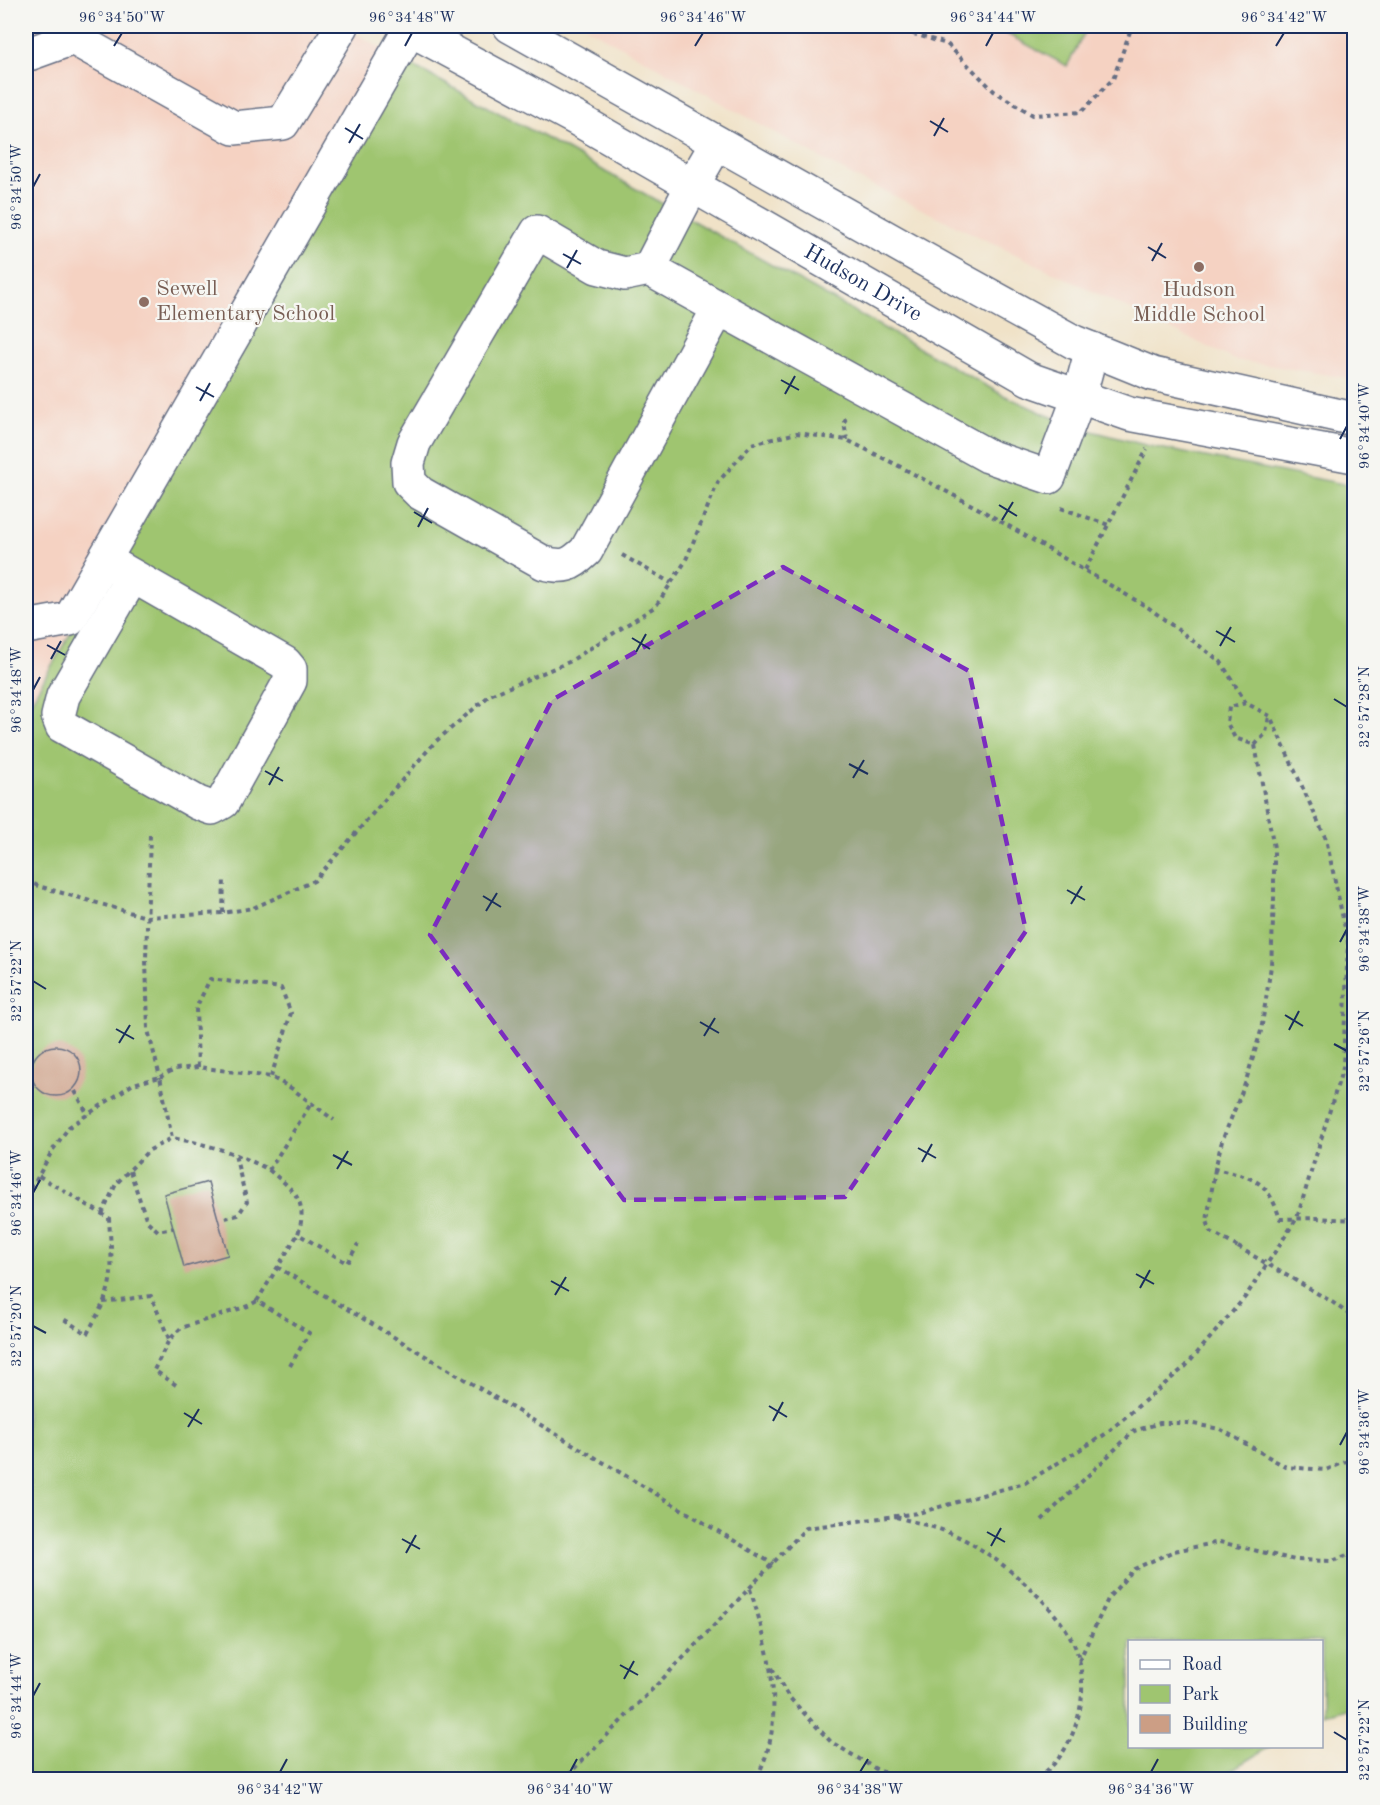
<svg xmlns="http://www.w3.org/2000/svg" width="1380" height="1805" viewBox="0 0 1380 1805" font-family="'Old Standard TT',serif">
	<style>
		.built { fill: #f5d2c2 }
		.green { fill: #9fc570; stroke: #5d7a67; stroke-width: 1.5 }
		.building { fill: #cc9e85 }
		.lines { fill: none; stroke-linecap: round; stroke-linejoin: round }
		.minor-casing { stroke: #666e83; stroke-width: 36 }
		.path { stroke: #666e83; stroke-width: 4; stroke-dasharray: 4.5 4.5; stroke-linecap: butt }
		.minor { stroke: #fff; stroke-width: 33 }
		.path-bridge { stroke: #666e83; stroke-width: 4; stroke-dasharray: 4.5 4.5; stroke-linecap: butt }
		.marked { fill: #7b2cbf; fill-opacity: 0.2; stroke: #7b2cbf; stroke-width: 4.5; stroke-dasharray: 12 8; stroke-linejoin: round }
		.ticks { fill: none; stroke: #1b2f5e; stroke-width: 2 }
		.education-dot { fill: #8d6e63; stroke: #f6f6f2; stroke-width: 2 }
		.labels { text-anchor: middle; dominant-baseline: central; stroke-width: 4.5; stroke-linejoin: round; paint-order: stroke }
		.street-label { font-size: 22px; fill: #1b2f5e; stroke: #f6f6f2 }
		.education-label { font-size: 22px; fill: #785e54; stroke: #f6f6f2; text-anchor: start }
		.neatline { fill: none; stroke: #1b2f5e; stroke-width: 2 }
		.ticks-label { font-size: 15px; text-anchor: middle; fill: #1b2f5e }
	</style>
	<rect width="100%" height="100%" fill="#f6f6f2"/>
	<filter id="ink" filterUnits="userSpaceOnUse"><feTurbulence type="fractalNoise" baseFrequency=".0167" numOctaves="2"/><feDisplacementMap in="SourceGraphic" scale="12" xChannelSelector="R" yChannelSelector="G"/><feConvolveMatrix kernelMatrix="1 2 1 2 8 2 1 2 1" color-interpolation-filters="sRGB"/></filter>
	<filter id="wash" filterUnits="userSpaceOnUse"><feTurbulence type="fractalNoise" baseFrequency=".008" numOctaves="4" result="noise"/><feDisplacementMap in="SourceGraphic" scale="24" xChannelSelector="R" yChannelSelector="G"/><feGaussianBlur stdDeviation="1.35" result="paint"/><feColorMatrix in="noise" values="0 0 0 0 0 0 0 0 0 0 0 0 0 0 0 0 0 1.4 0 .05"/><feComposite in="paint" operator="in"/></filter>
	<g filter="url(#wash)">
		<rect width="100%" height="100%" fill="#f0e2c7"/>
		<g class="built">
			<polygon points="26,26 342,26 402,60 26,710"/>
			<polygon points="584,26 1354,26 1354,379 1235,360 851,175"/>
		</g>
		<g class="green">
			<polygon points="992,26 1088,26 1067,66"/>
			<polygon points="402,60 549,140 1001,394 1069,425 1149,446 1354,486 1354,1705 1322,1715 1322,1642 1130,1642 1130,1746 1269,1747 1215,1780 26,1780 26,710"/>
		</g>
		<g id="blocks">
			<g class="building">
				<circle cx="56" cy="1071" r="25"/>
				<polygon points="208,1182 228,1255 184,1267 164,1194"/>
			</g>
		</g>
	</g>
	<g filter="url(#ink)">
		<use href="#blocks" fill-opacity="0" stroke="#666e83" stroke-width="1.5"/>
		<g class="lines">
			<defs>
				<g id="minor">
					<path id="s1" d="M404,26L577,119L1029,379L1129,414L1354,456"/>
					<polyline points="510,26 954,276 1074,342 1153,374 1354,419"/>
					<polyline points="26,55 73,38 234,128 283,123 342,26"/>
					<path d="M649,269L719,308L586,551C570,566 564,568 544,563L420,493L409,482L408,463L414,443L537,232L597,267L625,274L649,269L692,186L717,143"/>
					<polyline points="719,308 988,456 1049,477 1079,397 1092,349"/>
					<polyline points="105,560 285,663 290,669 290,681 223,802 212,808 198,803 62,726 58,716 63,696 132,577"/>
					<polyline points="26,627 70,619 412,26"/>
				</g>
			</defs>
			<use href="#minor" class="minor-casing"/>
			<g class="path">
				<polyline points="887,26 947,44 994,91 1033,115 1081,112 1113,79 1132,26"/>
				<polyline points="847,440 844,422 848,415"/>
				<polyline points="1061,508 1109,525"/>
				<polyline points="622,555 671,583"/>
				<polyline points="1085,570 1147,449"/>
				<path d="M1246,703L1229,707L1227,723L1235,738L1255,745L1274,848V899L1271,966L1261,1031L1245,1084L1222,1141L1215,1169C1253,1178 1267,1178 1280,1219L1317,1218L1354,1220"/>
				<polyline points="1255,745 1266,733 1269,716"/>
				<polyline points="150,835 146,959 148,1030 160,1077 175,1069 198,1067 271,1077 291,1088 334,1120"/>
				<polyline points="26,880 38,886 146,917 223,913 253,908 314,881 435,742 490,695 569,662 656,606 685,562 718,482 752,444 797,433 847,440 895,464 983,511 1149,608 1221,662 1246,703 1270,716 1326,839 1348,942 1343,1067 1297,1218 1246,1296 1186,1366 1104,1435 1025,1483 918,1513 806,1528 689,1652 563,1780"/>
				<polyline points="223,913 224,878"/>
				<polyline points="198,1067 196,1008 210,979 281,988 291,1013 271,1077"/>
				<polyline points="75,1091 88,1115"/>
				<polyline points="1215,1169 1207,1221 1211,1232 1238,1247"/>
				<path d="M269,1170C293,1190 309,1200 298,1234L347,1263L358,1244"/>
				<polyline points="130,1171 147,1221 158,1231 173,1228"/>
				<path d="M39,1176L109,1218C110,1240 114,1264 109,1286C105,1303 95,1319 87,1334L62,1318"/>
				<path d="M27,1197L52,1151L69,1127L133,1084L160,1077L172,1138C207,1144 238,1153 269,1170L312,1102"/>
				<polyline points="102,1214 116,1184 148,1151 172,1138"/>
				<polyline points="225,1218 238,1215 247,1202 235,1155"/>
				<polyline points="277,1267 773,1564"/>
				<polyline points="1293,1279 1332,1302 1354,1318"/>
				<polyline points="103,1302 151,1296 169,1339"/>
				<polyline points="290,1366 309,1333 257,1301 298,1234"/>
				<polyline points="176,1385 154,1370 169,1340 181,1328 248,1306 257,1301"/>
				<path d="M896,1517C918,1523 941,1528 961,1538C998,1556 1065,1612 1077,1652C1084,1676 1084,1700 1076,1724C1069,1747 1054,1770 1032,1780"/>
				<polyline points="1042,1520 1134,1431 1160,1423 1188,1423 1220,1429 1286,1467 1326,1470 1348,1461 1354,1456"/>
				<path d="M750,1589C769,1649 789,1722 755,1780"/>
				<polyline points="1079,1661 1109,1597 1134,1569 1174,1551 1220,1542 1295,1560 1333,1561 1354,1552"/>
				<polyline points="772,1668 788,1696 831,1742 876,1769 902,1780"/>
			</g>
			<use href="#minor" class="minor"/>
			<polyline class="path-bridge" points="1238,1247 1293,1279"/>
		</g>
	</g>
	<path class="marked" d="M783,567L969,671L1026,931L845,1197L624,1200L430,935L552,700Z"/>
	<path class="ticks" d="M114,46L122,33M405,46L412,33M695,46L703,33M986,46L993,33M1276,46L1284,33M930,121L948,132M345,128L363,139M934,136L944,118M349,143L360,124M33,187L40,174M1148,247L1166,258M563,254L581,264M1152,261L1162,243M567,268L577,250M781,380L799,390M196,387L214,397M785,394L795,376M200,401L210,383M1340,439L1347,426M999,505L1017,516M414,512L432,523M1002,520L1013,502M418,527L428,508M1216,631L1235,642M632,638L650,649M47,645L65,655M1220,646L1231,627M636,652L646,634M51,659L61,641M33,690L40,677M1334,699L1347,707M849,764L868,774M265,771L283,781M853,778L864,760M269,785L279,767M1067,890L1085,900M483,896L501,907M1071,904L1082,886M486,911L497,893M1340,942L1347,929M33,981L46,989M1285,1015L1303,1026M700,1022L719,1033M116,1029L134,1039M1289,1030L1299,1011M704,1036L715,1018M119,1043L130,1025M1334,1044L1347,1051M918,1148L936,1158M333,1155L352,1165M922,1162L932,1144M337,1169L348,1151M33,1193L40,1180M1136,1274L1154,1284M551,1281L569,1291M1140,1288L1150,1270M555,1295L566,1277M33,1326L46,1333M769,1406L787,1417M184,1413L202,1424M773,1421L783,1402M188,1427L199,1409M1340,1445L1347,1432M987,1532L1005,1542M402,1539L420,1549M991,1546L1001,1528M406,1553L416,1535M620,1665L638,1675M624,1679L634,1661M33,1696L40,1683M1334,1732L1347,1740M280,1772L287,1759M570,1772L577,1759M860,1772L868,1759M1151,1772L1158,1759"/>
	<g class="education-dot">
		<circle cx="1199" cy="267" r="6"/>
		<circle cx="144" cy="302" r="6"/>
	</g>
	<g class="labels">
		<g class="street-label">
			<text stroke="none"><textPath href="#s1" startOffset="526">Hudson Drive</textPath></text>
		</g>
		<g class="education-label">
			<text x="156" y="289">Sewell<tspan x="156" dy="25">Elementary School</tspan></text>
			<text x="1199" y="290" text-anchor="middle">Hudson<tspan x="1199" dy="25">Middle School</tspan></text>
		</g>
	</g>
	<rect width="1380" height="1805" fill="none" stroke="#f6f6f2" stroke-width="66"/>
	<rect x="1128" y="1640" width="195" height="108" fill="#f6f6f2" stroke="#9ea6b7" stroke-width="1.5"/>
	<rect x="1140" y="1660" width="30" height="9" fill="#ffffff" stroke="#9ea6b7" stroke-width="1.5"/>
	<text x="1182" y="1670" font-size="18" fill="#1b2f5e">Road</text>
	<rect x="1140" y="1685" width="30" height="18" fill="#9fc570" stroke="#9ea6b7" stroke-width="1.5"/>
	<text x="1182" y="1700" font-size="18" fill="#1b2f5e">Park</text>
	<rect x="1140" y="1715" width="30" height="18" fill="#cc9e85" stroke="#9ea6b7" stroke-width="1.5"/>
	<text x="1182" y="1730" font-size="18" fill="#1b2f5e">Building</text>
	<rect x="33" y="33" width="1314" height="1739" class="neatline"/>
	<g class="ticks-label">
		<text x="122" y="22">96°34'50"W</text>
		<text x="412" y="22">96°34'48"W</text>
		<text x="703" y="22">96°34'46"W</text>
		<text x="993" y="22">96°34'44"W</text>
		<text x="1284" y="22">96°34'42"W</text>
		<text transform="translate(16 187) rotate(-90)" y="5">96°34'50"W</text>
		<text transform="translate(1364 426) rotate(-90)" y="5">96°34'40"W</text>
		<text transform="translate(16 690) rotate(-90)" y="5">96°34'48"W</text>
		<text transform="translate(1364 707) rotate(-90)" y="5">32°57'28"N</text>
		<text transform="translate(1364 929) rotate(-90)" y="5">96°34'38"W</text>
		<text transform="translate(16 981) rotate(-90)" y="5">32°57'22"N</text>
		<text transform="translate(1364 1051) rotate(-90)" y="5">32°57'26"N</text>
		<text transform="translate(16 1193) rotate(-90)" y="5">96°34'46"W</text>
		<text transform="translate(16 1326) rotate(-90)" y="5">32°57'20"N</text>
		<text transform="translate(1364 1432) rotate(-90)" y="5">96°34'36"W</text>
		<text transform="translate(16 1696) rotate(-90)" y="5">96°34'44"W</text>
		<text transform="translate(1364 1740) rotate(-90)" y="5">32°57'22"N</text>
		<text x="280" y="1794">96°34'42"W</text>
		<text x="570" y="1794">96°34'40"W</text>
		<text x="860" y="1794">96°34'38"W</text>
		<text x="1151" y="1794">96°34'36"W</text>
	</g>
</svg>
